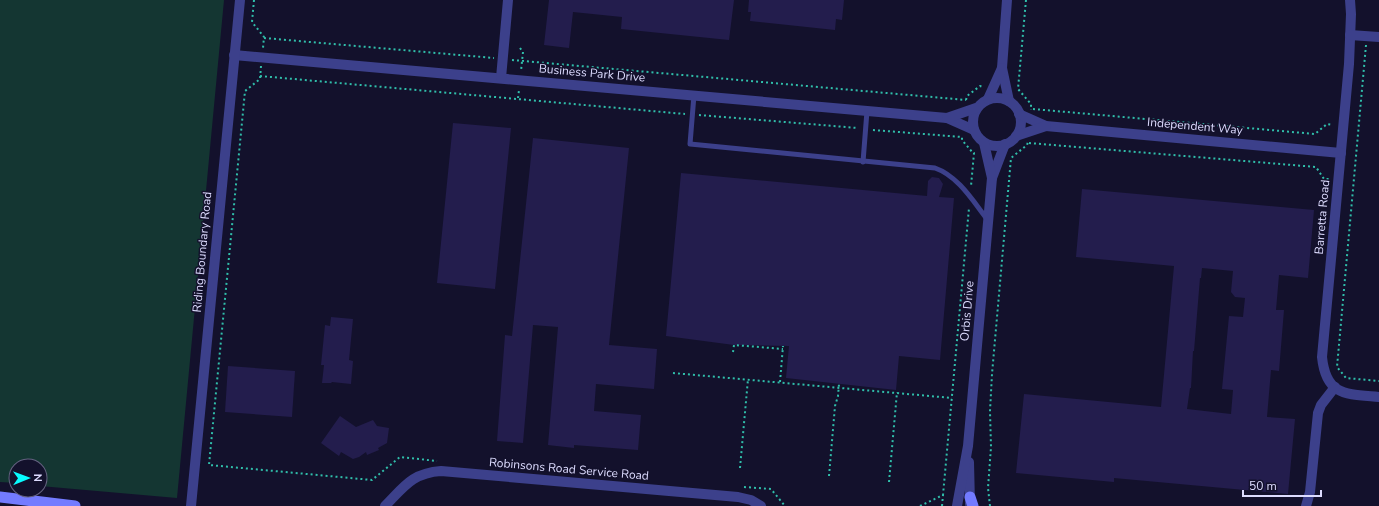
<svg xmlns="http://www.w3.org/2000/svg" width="1379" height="506" viewBox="0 0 1379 506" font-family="'Nunito Sans',sans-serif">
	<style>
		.grass { fill: #143632 }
		.building { fill: #231d4d; fill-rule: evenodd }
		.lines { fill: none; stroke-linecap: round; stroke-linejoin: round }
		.path { stroke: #30beaa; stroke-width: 2; stroke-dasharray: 2 3; stroke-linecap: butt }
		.service { stroke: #3c408b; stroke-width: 5 }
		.minor { stroke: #3c408b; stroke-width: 10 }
		.secondary { stroke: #737bff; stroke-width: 11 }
		.labels { text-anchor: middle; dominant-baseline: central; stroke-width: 3; stroke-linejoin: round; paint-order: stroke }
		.street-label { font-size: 12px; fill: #dddcff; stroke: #13112c }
	</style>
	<rect width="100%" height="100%" fill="#13112c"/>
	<polygon class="grass" points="0,0 224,0 177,498 40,486 40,466 16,466 16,483 0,482"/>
	<g class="building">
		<polygon points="549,0 734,0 729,40 621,29 622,17 573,12 569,48 544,45"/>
		<polygon points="749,0 844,0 842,20 836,19 835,30 750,21 751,12 748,12"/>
		<polygon points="453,123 511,128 495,289 437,283"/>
		<polygon points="533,138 629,148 609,345 657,349 654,389 596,384 594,411 641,415 638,450 574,445 574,448 548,445 558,327 533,325 523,443 497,441 505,335 512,336"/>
		<polygon points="681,173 927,196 928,181 932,177 939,178 943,184 939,197 954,198 940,360 899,356 896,390 786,378 789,346 734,345 666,336"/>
		<path d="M1082,189L1314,210L1308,278L1279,275L1276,310H1284L1279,371L1271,370L1267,417L1295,419L1288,494L1114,478V482L1016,473L1024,394L1161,407L1174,266L1076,257ZM1202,268L1233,271L1231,292L1235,297L1245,298L1243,317L1229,316L1222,389L1233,390L1231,414L1187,409L1190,388H1191L1193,351H1194L1200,278H1201Z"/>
		<polygon points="331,317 353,319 349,360 353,361 351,384 332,382 331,383 322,383 324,365 321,365 325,325 330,326"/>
		<polygon points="228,366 295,371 292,417 225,412"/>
		<polygon points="340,416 356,427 373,420 377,426 389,428 387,443 378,448 379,450 367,455 366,452 359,457 353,459 341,452 339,456 321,443"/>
	</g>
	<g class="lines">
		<g class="path">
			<polyline points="254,0 252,22 264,37 263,48"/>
			<polyline points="1026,0 1018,89 1031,104 1031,110"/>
			<polyline points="264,38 494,58"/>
			<polyline points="1366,45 1337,367 1346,378 1379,381"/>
			<polyline points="520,48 523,52 521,71"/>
			<polyline points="512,60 966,100"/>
			<polyline points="261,66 260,79 245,91 209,465 372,480 400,457 437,461"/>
			<polyline points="260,76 685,114"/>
			<polyline points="518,98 519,90"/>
			<polyline points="966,100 967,96 980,86 983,87"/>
			<polyline points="1033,109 1315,134 1327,124 1333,125"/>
			<polyline points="699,115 858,128"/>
			<polyline points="873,130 962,137 962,140 973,153 974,153 971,186"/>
			<polyline points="1029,143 1316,167 1324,179 1329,179"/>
			<polyline points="733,352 734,345 783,349"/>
			<polyline points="673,373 952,398"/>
			<polyline points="780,382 783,346"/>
			<polyline points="740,468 748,379"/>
			<polyline points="829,476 835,406 838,396 839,384"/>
			<polyline points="889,482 897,392"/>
			<polyline points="744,487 771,489 785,506"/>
			<polyline points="920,506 943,495 969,208"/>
			<polyline points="942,506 943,495"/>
			<polyline points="990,506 988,488 991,447 990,411 992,374 1011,158 1027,145 1028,142"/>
		</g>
		<g class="service">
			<path d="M694,95L690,144L935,168C958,176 973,201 987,219"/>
			<polyline points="863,162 867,111"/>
		</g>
		<g class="minor">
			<polyline points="1007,0 1002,68 1009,101"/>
			<path d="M1350,0L1351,14L1349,64L1322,357C1326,396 1346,394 1379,397"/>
			<polyline points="1350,35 1379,37"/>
			<polyline points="234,55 947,118 974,130"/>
			<polyline points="501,78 508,0"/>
			<circle cx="997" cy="122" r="24"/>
			<polyline points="988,99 1002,68"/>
			<polyline points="1019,114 1046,126 1341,153"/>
			<polyline points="947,118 976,108"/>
			<polyline points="1016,136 1046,126"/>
			<polyline points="992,178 1005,144"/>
			<polyline points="969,462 970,504"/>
			<polyline points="191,506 240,0"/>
			<path d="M385,506C404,487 412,473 441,471L738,497L751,500L761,506"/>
			<polyline points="957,506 968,446 992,178 984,143"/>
			<polyline points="1306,506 1310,492 1318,413 1321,405 1335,387"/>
		</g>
		<g class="secondary">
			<polyline points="0,497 75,506"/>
			<polyline points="970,497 973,506"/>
		</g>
	</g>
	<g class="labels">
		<g class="street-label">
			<text transform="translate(592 73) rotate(5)">Business Park Drive</text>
			<text transform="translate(1195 126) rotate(5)">Independent Way</text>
			<text transform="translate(1322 217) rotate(-85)">Barretta Road</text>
			<text transform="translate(202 252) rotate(-85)">Riding Boundary Road</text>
			<text transform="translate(967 311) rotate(-85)">Orbis Drive</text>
			<text transform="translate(569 469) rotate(5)">Robinsons Road Service Road</text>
		</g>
	</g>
	<g transform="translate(28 478) rotate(89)"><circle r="19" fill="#13112c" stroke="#646280"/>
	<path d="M0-3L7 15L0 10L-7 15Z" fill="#08fbff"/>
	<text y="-6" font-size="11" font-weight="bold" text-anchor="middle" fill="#dddcff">N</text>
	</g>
	<path d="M1243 490v6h78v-6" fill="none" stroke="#dddcff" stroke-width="2"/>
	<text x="1249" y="490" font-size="12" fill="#dddcff" stroke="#13112c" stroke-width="3" paint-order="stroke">50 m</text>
</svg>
